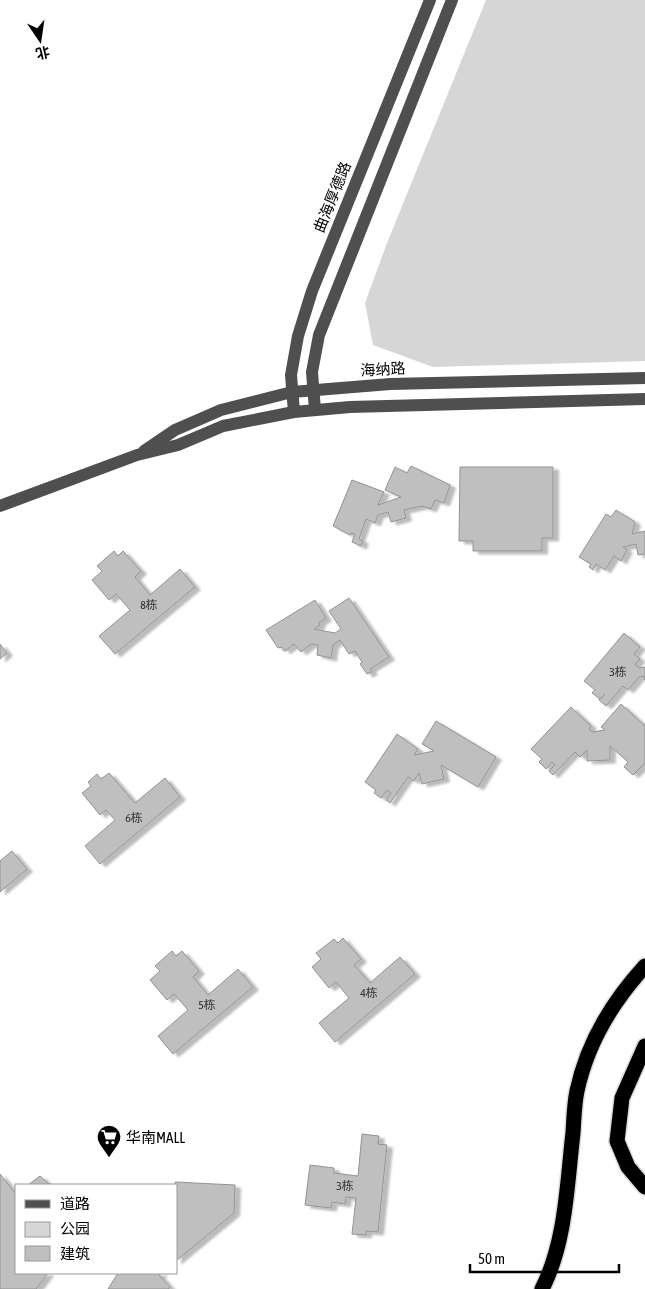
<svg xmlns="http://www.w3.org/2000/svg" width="645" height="1289" viewBox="0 0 645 1289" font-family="'Asap Condensed','Noto Sans SC',sans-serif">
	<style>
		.green { fill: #d6d6d6 }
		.building { fill: #bfbfbf; stroke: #939393; filter: url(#shadow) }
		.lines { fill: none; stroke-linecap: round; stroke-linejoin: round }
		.highway-casing { stroke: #dbdbdb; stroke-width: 18 }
		.minor { stroke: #4f4f4f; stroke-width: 12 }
		.highway { stroke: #000; stroke-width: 15 }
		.labels { text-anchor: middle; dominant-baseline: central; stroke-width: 5; stroke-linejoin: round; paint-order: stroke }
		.number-label { font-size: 12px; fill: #303030 }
		.street-label { font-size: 15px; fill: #000; stroke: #fff }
		.poi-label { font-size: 15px; fill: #000; stroke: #fff; text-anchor: start }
	</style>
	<defs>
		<filter id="shadow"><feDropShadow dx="5.5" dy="3" stdDeviation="1" flood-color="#0004"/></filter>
	</defs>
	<rect width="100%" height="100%" fill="#fff"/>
	<polygon class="green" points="486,0 645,0 645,361 433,367 373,345 365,303 387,243"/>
	<g class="building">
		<polygon points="411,466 450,485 444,503 435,500 431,509 422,506 404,510 406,518 391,522 388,512 378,515 375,523 366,519 359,539 363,541 361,546 352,542 355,534 351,533 350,535 333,526 352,480 384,492 378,505 401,497 385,490 395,467 407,473"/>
		<polygon points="460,467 553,467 553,538 542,538 542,551 473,551 473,541 459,541"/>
		<polygon points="616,510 635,522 632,534 645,531 645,554 638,555 636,544 623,547 627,550 621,561 614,556 605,570 596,564 593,570 589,567 591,564 579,557 606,514 611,517"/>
		<polygon points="114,551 118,556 123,551 141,571 135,577 150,595 180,569 195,587 115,654 99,636 130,610 116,594 109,600 92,580 102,571 97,566"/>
		<polygon points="349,598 389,657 370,669 372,672 367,674 360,664 362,662 355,651 349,654 340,640 333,645 331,658 317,655 318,645 311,644 301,652 294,644 285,651 282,647 278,648 266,630 315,600 326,618 319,623 320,625 314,629 335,633 341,629 329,611"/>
		<polygon points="624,633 640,647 634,654 640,659 635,664 639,668 645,667 645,680 644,676 639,677 628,690 623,686 606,706 599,700 605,694 600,699 592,693 595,690 584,681"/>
		<polygon points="0,644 7,653 0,659"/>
		<polygon points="621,704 645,726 645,763 633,775 624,767 628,762 610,746 610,760 587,761 587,750 580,757 575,752 553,775 549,771 555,765 552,762 546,769 539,762 542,759 531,749 571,707 591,726 589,729 592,732 605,730 601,727"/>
		<polygon points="436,721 496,757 478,787 441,765 444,779 422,784 419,773 414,781 408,777 390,803 386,800 391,793 387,790 381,798 374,793 376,790 365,782 397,734 418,749 414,755 434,751 422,744"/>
		<polygon points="109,773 135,803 165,778 180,797 100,864 85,846 115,820 106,810 100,815 82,793 91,786 88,782 97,774 101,779"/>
		<polygon points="12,851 27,869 0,892 0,861"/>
		<polygon points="343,938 361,959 354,965 370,983 400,957 415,974 335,1042 319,1023 349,998 336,982 329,988 312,967 321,959 316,953 334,939 338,943"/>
		<polygon points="172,951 176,956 182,951 199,971 193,977 208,995 238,969 253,987 173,1054 158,1036 188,1010 174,994 167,1000 150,980 160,971 155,966"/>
		<polygon points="362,1134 379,1136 378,1144 387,1145 378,1232 366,1231 366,1235 352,1234 356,1198 346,1197 345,1204 332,1202 331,1208 305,1205 310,1165 334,1168 334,1173 358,1176"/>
		<polygon points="0,1174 16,1194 16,1273 48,1273 36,1289 0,1289"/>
		<polygon points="40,1176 50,1185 28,1185"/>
		<polygon points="175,1182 235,1185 234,1213 176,1261"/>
		<polygon points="118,1273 162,1273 159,1275 170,1287 168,1289 108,1289"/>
	</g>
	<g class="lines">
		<defs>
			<g id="highway">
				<polyline points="645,1046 622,1098 617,1141 628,1167 645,1187"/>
				<path d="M542,1289C566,1242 567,1184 573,1133C574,1119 574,1105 577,1091C587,1044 613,1001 645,966"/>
			</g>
		</defs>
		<use href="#highway" class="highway-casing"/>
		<g class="minor">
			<polyline points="315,410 312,372 319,335 452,0"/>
			<polyline points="294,412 291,375 298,336 312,291 430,0"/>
			<polyline points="144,451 175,430 221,410 292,392 390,384 645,378"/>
			<polyline points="0,506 137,455 178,445 223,426 294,412 350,407 645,399"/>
		</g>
		<use href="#highway" class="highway"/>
	</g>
	<defs>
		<symbol id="supermarket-pin" viewBox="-11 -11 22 30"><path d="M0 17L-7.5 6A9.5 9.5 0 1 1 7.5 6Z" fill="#000" stroke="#fff"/><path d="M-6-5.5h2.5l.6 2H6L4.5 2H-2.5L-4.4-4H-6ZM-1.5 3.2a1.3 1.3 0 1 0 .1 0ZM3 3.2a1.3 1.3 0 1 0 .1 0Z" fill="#fff"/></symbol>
	</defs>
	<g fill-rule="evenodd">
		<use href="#supermarket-pin" x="95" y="1123" width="28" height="38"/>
	</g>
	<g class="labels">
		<g class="number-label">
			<text x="149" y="605">8栋</text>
			<text x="618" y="672">3栋</text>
			<text x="134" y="818">6栋</text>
			<text x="369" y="993">4栋</text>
			<text x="207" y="1005">5栋</text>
			<text x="345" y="1186">3栋</text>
		</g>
		<g class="street-label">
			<text transform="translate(332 197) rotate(-68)">曲海厚德路</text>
			<text transform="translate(383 369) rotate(-3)">海纳路</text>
		</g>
		<g class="poi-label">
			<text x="126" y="1137">华南MALL</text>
		</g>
	</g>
	<rect x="15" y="1184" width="162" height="90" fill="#ffffff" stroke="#999999"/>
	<rect x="25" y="1200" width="25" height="8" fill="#4f4f4f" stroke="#999999"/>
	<text x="60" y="1209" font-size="15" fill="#000000">道路</text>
	<rect x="25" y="1222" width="25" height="15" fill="#d6d6d6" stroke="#999999"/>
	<text x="60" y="1234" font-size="15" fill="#000000">公园</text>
	<rect x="25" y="1246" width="25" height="15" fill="#bfbfbf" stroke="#999999"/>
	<text x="60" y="1259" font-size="15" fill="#000000">建筑</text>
	<g transform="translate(40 40) rotate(167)" stroke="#ffffff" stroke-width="4" paint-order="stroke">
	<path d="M0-4L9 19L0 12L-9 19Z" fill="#000000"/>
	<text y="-8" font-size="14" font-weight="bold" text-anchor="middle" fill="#000000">北</text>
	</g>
	<path d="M470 1264v8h149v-8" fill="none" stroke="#000000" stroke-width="2.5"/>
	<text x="478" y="1264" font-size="15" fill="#000000" stroke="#ffffff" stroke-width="4" paint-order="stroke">50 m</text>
</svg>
